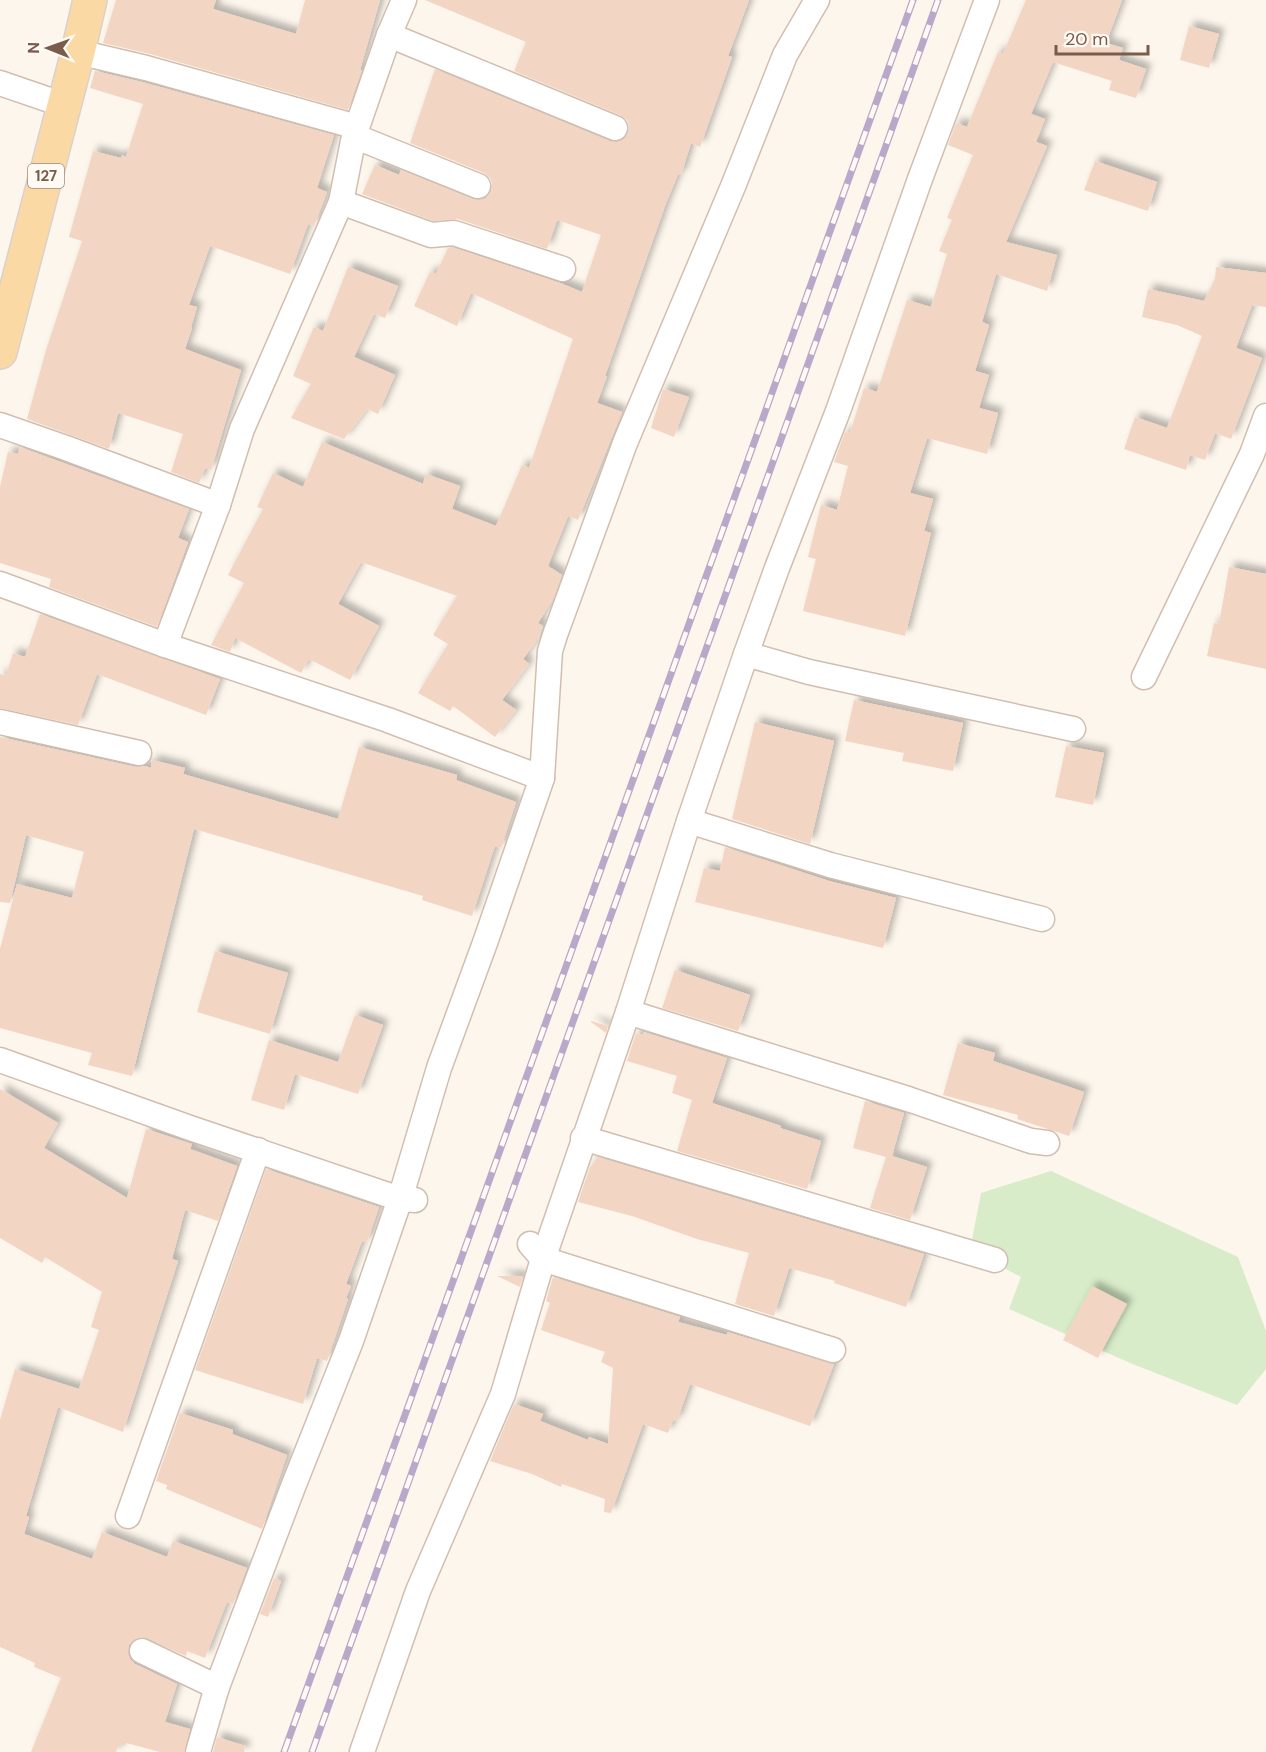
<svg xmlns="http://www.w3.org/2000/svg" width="1266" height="1752" viewBox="0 0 1266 1752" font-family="'DM Sans',sans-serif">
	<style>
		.green { fill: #d8ecc9 }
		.building { fill: #f3d5c3; filter: url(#shadow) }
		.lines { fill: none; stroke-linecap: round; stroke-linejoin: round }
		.minor-casing { stroke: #d1beb0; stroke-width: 27 }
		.primary-casing { stroke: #dad1cd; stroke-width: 36 }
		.minor { stroke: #fff; stroke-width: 24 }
		.primary { stroke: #fbd9a5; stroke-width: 33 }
		.rail-casing { stroke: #b9a8c9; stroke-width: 7 }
		.rail { stroke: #fffaf3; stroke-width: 4.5; stroke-dasharray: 14; stroke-linecap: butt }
		.labels { text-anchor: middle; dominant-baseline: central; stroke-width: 4.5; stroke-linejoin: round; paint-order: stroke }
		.shield { fill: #fffaf3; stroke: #a28b7f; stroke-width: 1.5 }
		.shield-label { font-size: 15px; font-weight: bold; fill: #7a5c4d }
	</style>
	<defs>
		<filter id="shadow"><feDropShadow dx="5.5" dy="-5.5" stdDeviation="3" flood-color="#0004"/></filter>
	</defs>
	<rect width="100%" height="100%" fill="#fdf6ec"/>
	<polygon class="green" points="1051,1171 1238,1257 1266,1331 1266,1369 1237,1405 1130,1363 1009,1309 1021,1277 970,1250 981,1193"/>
	<g class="building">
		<polygon points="116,0 216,0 213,9 296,34 305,0 380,0 360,70 362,70 348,110 150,54 103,43"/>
		<polygon points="425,0 749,0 728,56 732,57 700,147 691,143 681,175 678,174 665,206 605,376 607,376 597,403 622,412 578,520 568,516 548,566 562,575 554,597 538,623 543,626 539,637 523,659 529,664 502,700 516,710 495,737 453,706 450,711 418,693 448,644 433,635 457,596 361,562 338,604 379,626 350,680 309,659 301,673 235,638 230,652 211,645 244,583 228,575 263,509 257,507 273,473 303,487 322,442 423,484 426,474 460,486 452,509 496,526 522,465 529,468 573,339 471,293 457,326 414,306 430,272 436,274 448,248 452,247 560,283 582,292 601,235 557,220 547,249 458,219 433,221 362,194 375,165 399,175 401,170 473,199 479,200 486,198 491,192 492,183 490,178 484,173 410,143 435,69 610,141 617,142 624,139 628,133 629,127 627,120 620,115 514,71 526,42"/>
		<polygon points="1026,0 1122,0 1106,43 1123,48 1119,60 1146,69 1136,98 1109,90 1116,68 1112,81 1053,62 1031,114 1045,119 1036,142 1047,146 1006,242 1057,255 1047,291 996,274 982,322 989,325 975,371 989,375 979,408 998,413 987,454 927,438 910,493 933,499 924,531 931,533 905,636 803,611 816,559 808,557 821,505 837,510 848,466 834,462 845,432 850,433 864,388 877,392 907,300 931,307 947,254 939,251 952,220 947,218 973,155 948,145 956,123 967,127 998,52 1003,54"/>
		<polygon points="1189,26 1219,34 1209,68 1180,60"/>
		<polygon points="95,71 142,82 334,135 317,188 327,192 314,226 308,224 290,274 210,246 189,305 197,307 191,327 192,328 185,349 241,370 211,470 205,468 199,483 171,472 183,434 118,413 109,449 27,419 46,350 82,241 69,237 93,151 121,158 122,155 126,157 143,104 90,88"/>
		<polygon points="1095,161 1157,182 1148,211 1084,190"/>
		<polygon points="348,267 398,286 385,318 374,314 354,357 395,375 378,414 367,409 344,439 291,418 311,384 293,376 314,327 323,331"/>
		<polygon points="1216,267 1266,273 1266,307 1252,305 1236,348 1262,358 1231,439 1215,433 1205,460 1190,455 1186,470 1124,449 1135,417 1167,428 1202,336 1177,325 1142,317 1148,289 1204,301 1215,279"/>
		<polygon points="663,389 689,397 674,437 651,428"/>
		<polygon points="20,447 189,509 178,538 188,542 157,627 49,587 51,579 0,563 0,487 8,452 18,454"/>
		<polygon points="1229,567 1266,574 1266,669 1207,656 1214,623 1219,624"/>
		<polygon points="40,614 220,679 206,715 97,674 78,725 0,708 0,674 6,676 13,653 25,657"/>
		<polygon points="854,700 963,723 953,771 902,761 904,753 845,741"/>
		<polygon points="755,722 834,741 810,844 732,819"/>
		<polygon points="0,737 136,767 145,766 151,768 152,760 185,768 183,774 338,819 359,747 457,775 456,780 516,802 501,848 495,846 472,916 422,900 423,896 194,829 132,1076 88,1065 92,1053 0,1028 0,949 17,884 72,898 84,852 26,835 10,903 0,902"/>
		<polygon points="1066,746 1104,753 1093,805 1055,797"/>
		<polygon points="725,847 829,881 896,898 883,948 695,902 704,868 720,871"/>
		<polygon points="215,951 288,973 270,1034 197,1012"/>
		<polygon points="675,970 750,995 738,1031 662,1008"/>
		<polygon points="355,1015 383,1025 358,1094 295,1074 284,1110 251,1100 269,1040 338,1062"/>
		<polygon points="591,1021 608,1026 606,1033 591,1022"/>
		<polygon points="644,1032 727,1058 712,1103 781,1126 780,1128 821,1141 807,1189 677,1151 692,1100 672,1093 677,1076 627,1061 636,1033 643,1035"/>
		<polygon points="958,1043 995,1053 993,1061 1084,1092 1069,1136 1017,1119 1018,1115 943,1095"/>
		<polygon points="0,1089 58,1123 44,1148 127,1198 146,1129 192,1144 190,1149 237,1166 218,1221 185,1210 172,1259 178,1261 123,1432 58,1407 26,1516 29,1517 24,1534 92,1559 102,1532 167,1557 173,1541 247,1568 233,1604 227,1602 205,1658 187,1651 186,1656 142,1637 134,1639 129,1645 128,1653 130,1659 135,1664 177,1684 165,1722 190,1729 184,1752 160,1752 126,1743 125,1746 119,1744 116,1752 31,1752 61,1678 34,1667 35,1663 0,1647 0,1420 15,1369 79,1389 99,1330 91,1327 102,1292 45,1257 42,1263 0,1238"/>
		<polygon points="865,1101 904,1113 892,1156 927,1167 910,1220 870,1208 886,1157 853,1148"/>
		<polygon points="598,1157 924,1254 906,1307 834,1283 835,1281 789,1268 774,1316 735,1304 749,1253 697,1239 632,1216 578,1202 590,1167"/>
		<polygon points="266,1169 379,1207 367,1242 362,1241 346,1284 351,1286 346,1298 348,1299 327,1361 317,1358 303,1404 195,1370"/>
		<polygon points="497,1276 523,1276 520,1287"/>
		<polygon points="553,1277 680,1317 678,1322 727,1335 727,1332 834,1364 810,1426 690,1384 677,1421 673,1420 668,1433 643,1424 611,1513 604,1512 605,1499 562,1484 561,1487 532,1474 490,1461 514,1404 543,1414 540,1421 588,1440 589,1437 608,1444 613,1368 601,1362 605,1352 541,1330 550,1303 546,1301"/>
		<polygon points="1092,1286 1127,1304 1098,1358 1063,1340"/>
		<polygon points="180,1413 233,1430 232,1434 287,1455 262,1529 166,1489 167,1485 156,1481"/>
		<polygon points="274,1578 281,1581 268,1617 260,1614"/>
		<polygon points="217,1737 245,1746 244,1752 213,1752"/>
	</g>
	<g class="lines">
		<defs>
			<g id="minor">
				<polyline points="389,35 615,128"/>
				<polyline points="78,52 146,68 357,127"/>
				<polyline points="0,83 64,105"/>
				<polyline points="354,136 478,186"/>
				<polyline points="341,202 431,235 454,233 563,269"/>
				<polyline points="0,425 66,448 218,505"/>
				<polyline points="0,584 165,645 388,720 542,778"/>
				<polyline points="165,645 218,505 242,429 341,202 354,136 389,35 404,0"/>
				<polyline points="746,654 809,672 1073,729"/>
				<polyline points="1144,677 1252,454 1266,416"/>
				<polyline points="0,722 139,753"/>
				<polyline points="689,821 830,865 1042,919"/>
				<polyline points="628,1012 908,1099 1031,1141 1047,1143"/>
				<polyline points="0,1060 190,1128 400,1199 415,1200"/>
				<polyline points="583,1138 995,1260"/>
				<polyline points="530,1244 543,1259 833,1350"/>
				<polyline points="128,1516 258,1150"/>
				<polyline points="142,1651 217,1687"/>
				<polyline points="198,1752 217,1687 293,1487 351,1341 400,1199 439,1068 486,940 542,778 550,651 555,635 625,443 734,184 785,55 817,0"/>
				<polyline points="362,1752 418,1591 503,1394 543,1259 628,1012 689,821 746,654 777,568 838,411 920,179 987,0"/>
			</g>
			<polyline id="primary" points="0,352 78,52 90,0"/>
		</defs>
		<use href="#minor" class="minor-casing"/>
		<use href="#primary" class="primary-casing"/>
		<use href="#minor" class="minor"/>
		<use href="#primary" class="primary"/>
		<defs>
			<g id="rail">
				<polyline points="284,1752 913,0"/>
				<polyline points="312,1752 938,0"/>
			</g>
		</defs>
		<use href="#rail" class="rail-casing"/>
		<use href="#rail" class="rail"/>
	</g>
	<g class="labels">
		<rect class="shield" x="28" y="164" width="36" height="24" rx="4.5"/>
		<g class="shield-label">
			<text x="46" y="176">127</text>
		</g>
	</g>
	<g transform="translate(48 48) rotate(271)" stroke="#fffaf3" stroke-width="4.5" paint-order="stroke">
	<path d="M0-4.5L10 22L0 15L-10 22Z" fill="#7a5c4d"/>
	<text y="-9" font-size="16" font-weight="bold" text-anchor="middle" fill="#7a5c4d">N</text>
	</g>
	<path d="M1056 45v9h92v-9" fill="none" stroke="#7a5c4d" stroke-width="3"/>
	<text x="1065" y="45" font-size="18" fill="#7a5c4d" stroke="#fffaf3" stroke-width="4.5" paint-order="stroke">20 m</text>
</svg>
